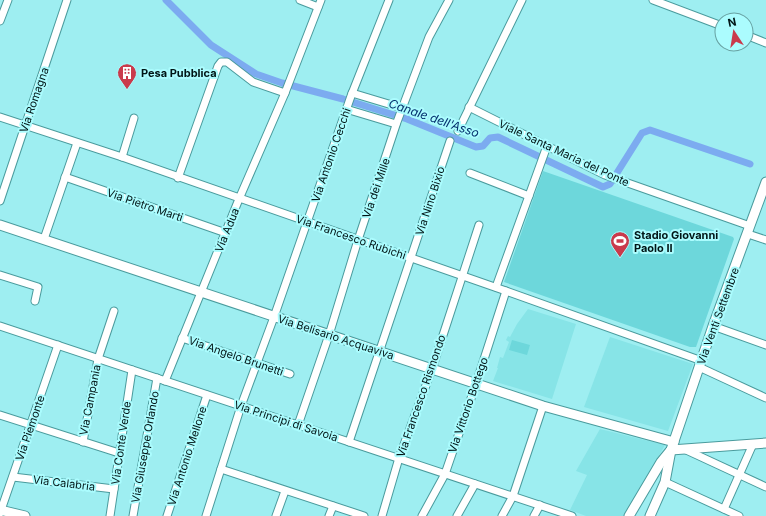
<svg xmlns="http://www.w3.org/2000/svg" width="766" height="516" viewBox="0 0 766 516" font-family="Inter,sans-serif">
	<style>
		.built { fill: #87e4e7 }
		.green { fill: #6dd7db }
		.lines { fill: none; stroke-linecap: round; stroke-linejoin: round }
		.canal { stroke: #7cabf0; stroke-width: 7 }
		.minor-casing { stroke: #4a9b9d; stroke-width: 9 }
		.tertiary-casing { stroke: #4a9b9d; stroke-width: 11 }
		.minor { stroke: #fff; stroke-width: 7 }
		.tertiary { stroke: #fff; stroke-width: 9 }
		.labels { text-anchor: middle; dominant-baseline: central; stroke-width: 4; stroke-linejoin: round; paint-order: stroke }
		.poi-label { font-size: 11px; font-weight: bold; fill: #001516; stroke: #abfcfe; text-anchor: start }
		.street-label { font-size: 11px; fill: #001516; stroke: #abfcfe }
		.water-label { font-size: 12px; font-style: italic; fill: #05316e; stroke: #abfcfe }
	</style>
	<rect width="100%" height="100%" fill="#9eeef1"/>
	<g class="built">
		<polygon points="528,309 576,324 552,399 493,381 498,368 497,368 500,357 503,358 509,342 506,340 508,336 510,337 517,324"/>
		<polygon points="610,337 693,364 668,431 584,407"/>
		<polygon points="600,429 665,445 625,516 586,516 570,510 587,475 576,471"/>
	</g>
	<g class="green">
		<polygon points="543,171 733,237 734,239 696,347 690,347 504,282"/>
		<polygon points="512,340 530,345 527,355 509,350"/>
	</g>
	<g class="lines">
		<polyline class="canal" points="166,0 211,45 256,74 282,83 343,99 407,119 476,147 483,146 490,138 498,137 603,187 610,184 642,133 650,130 750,164"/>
		<defs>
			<g id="minor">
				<polyline points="300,0 318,7"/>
				<polyline points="653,0 722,26"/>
				<polyline points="0,21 8,0"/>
				<polyline points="746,35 766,43"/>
				<polyline points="352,93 402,108"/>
				<polyline points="469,107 605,175 750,226"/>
				<polyline points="346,109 396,124"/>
				<polyline points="0,117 122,157 506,291 702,361"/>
				<polyline points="458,131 522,0"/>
				<polyline points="122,157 134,118"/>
				<polyline points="470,173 529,196"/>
				<polyline points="65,177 226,233"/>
				<polyline points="178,178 218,66 221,62 227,62 253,82 285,93"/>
				<polyline points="0,201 67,0"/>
				<polyline points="748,234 766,240"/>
				<polyline points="44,239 77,143"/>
				<polyline points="0,275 38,287 35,301"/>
				<polyline points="496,287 547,146"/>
				<polyline points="0,326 572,516"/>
				<polyline points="713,326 766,345"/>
				<polyline points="182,338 290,374"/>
				<polyline points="699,367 766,398"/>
				<polyline points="165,381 239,199 285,93 321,0"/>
				<polyline points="0,415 119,453"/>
				<polyline points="298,425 329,335 358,240 397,122 429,37 449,0"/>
				<polyline points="83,442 98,359 114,311"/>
				<polyline points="349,442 450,141"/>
				<polyline points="684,449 766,487"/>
				<polyline points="221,469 364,516"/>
				<polyline points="13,477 114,489"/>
				<polyline points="665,482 739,516"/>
				<polyline points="724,509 753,444"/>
				<polyline points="0,513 58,345"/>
				<polyline points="110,516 132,370"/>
				<polyline points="133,516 157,378"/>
				<polyline points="167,516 207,395"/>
				<polyline points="206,516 241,406 274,317 351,96 389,0"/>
				<polyline points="276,516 285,491"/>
				<polyline points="329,516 333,506"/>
				<polyline points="382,516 399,458 432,369 479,225"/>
				<polyline points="422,516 445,474 476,384 506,291"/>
				<polyline points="457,516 475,484"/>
				<polyline points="502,516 513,496 543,406"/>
				<polyline points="534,516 540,505"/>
			</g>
			<g id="tertiary">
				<polyline points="0,225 543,406 674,442"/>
				<polyline points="671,450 766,443"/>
				<polyline points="0,510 25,516"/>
				<polyline points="629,516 661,462 670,451"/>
				<polyline points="650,516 665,482 671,450 713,326 766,182"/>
			</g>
		</defs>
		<use href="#minor" class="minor-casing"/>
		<use href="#tertiary" class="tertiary-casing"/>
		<use href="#minor" class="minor"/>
		<use href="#tertiary" class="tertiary"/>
	</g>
	<defs>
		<symbol id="building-pin" viewBox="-11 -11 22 30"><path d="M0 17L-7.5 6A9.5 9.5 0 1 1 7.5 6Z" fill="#ca3a4c" stroke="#abfcfe"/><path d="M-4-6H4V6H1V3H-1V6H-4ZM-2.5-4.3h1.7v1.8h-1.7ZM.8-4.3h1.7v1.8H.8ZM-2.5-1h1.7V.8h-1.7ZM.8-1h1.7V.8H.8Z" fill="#fff"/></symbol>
		<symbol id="stadium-pin" viewBox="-11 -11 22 30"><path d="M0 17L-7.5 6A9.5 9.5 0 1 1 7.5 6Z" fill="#ca3a4c" stroke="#abfcfe"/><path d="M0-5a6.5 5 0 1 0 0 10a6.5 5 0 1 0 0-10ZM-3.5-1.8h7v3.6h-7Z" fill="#fff"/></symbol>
	</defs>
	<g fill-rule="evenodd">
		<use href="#building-pin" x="116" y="62" width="22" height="30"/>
		<use href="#stadium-pin" x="609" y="230" width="22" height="30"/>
	</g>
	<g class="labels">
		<g class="poi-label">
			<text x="141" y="73">Pesa Pubblica</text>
			<text x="634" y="235">Stadio Giovanni<tspan x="634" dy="13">Paolo II</tspan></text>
		</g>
		<g class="street-label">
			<text transform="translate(34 100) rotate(-71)">Via Romagna</text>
			<text transform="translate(564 153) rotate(25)">Viale Santa Maria del Ponte</text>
			<text transform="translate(331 155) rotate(-71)">Via Antonio Cecchi</text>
			<text transform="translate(376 188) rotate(-71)">Via dei Mille</text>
			<text transform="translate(430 201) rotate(-72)">Via Nino Bixio</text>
			<text transform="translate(145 205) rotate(19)">Via Pietro Marti</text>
			<text transform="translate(227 230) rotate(-68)">Via Adua</text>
			<text transform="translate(351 237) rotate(19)">Via Francesco Rubichi</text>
			<text transform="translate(718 316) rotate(-70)">Via Venti Settembre</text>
			<text transform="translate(336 337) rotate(18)">Via Belisario Acquaviva</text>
			<text transform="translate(236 356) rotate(19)">Via Angelo Brunetti</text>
			<text transform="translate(421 396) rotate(-71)">Via Francesco Rismondo</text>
			<text transform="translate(90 400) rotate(-79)">Via Campania</text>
			<text transform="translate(468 405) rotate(-71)">Via Vittorio Bottego</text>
			<text transform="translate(286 421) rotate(18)">Via Principi di Savoia</text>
			<text transform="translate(30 428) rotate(-71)">Via Piemonte</text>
			<text transform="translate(121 443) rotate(-82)">Via Conte Verde</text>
			<text transform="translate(145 447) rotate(-80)">Via Giuseppe Orlando</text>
			<text transform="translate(187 456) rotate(-72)">Via Antonio Mellone</text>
			<text transform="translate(64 483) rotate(7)">Via Calabria</text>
		</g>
		<g class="water-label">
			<text transform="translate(434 118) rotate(19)">Canale dell'Asso</text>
		</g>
	</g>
	<g transform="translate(734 32) rotate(348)"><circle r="19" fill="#abfcfe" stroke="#67a0a1"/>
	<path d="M0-3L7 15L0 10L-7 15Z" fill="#ca3a4c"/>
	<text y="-6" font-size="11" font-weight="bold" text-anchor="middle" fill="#001516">N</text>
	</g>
</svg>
